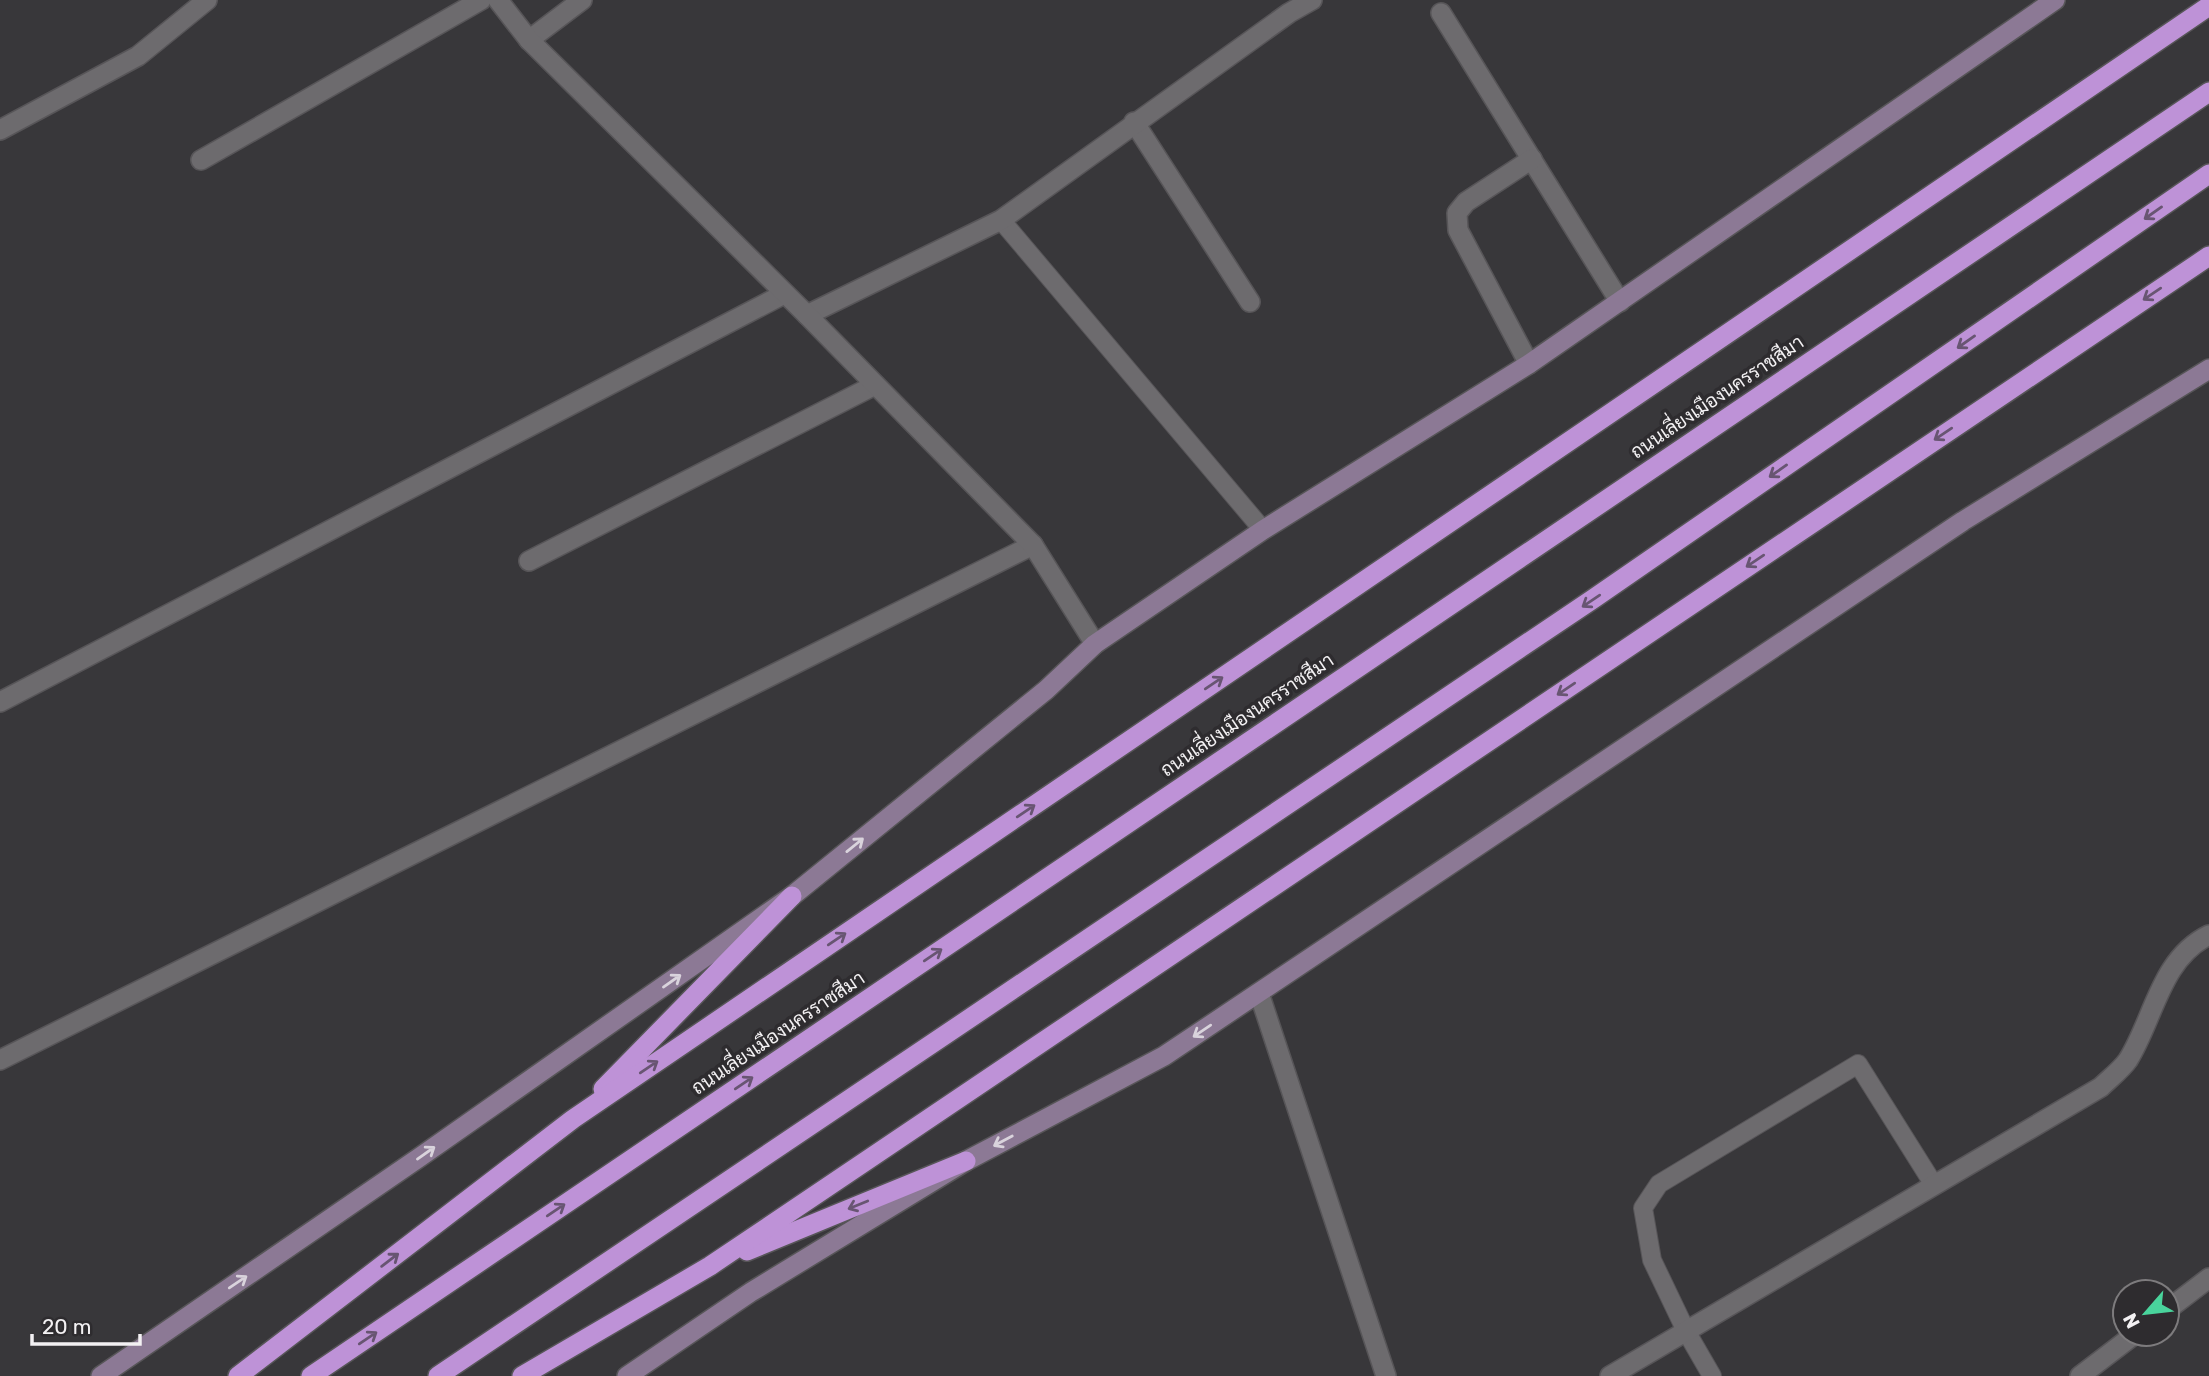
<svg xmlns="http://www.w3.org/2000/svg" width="2209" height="1376" viewBox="0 0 2209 1376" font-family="Rubik,Sarabun,sans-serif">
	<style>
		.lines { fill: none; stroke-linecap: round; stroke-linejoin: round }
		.service-casing { stroke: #575558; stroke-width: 20 }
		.minor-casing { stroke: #575558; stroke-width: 22 }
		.tertiary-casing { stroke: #575558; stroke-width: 22 }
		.secondary-casing { stroke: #575558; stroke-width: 22 }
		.trunk-casing { stroke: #575558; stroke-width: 22 }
		.service { stroke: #6d6b6e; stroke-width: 18 }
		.minor { stroke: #6d6b6e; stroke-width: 19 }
		.tertiary { stroke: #6d6b6e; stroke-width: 19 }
		.secondary { stroke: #8c7995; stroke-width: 19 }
		.trunk { stroke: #be92d7; stroke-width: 19 }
		.oneway { stroke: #685572 }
		.oneway2 { stroke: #d9d3dc }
		.labels { text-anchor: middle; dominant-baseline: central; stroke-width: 7; stroke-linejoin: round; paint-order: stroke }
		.street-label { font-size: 19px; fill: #f3f1f3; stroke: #2e2c2f }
	</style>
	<rect width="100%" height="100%" fill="#38373a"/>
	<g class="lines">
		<defs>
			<g id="service">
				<polyline points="1001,220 1263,530"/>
				<polyline points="1712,1376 1686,1331 1652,1260 1643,1208 1659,1184 1858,1064 1934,1185"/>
			</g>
			<g id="minor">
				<polyline points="1441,13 1620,302"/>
				<polyline points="529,40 582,0"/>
				<polyline points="1134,122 1250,302"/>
				<polyline points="0,130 138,56 207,0"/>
				<polyline points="201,160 481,0"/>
				<polyline points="807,315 1001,220 1289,13 1312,0"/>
				<polyline points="1529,364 1458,230 1457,213 1466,202 1532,159"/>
				<polyline points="529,561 875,385"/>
				<polyline points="0,702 784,294"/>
				<polyline points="0,1060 1033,545"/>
				<polyline points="2167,1310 2209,1278"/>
				<path d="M1610,1376L2101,1087C2109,1079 2121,1070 2128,1060C2154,1019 2160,959 2209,935"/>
				<polyline points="2080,1376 2135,1334"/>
			</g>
			<g id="tertiary">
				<polyline points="498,0 529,40 807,315 1033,545 1095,644"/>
				<polyline points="1259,993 1386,1376"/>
			</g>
			<g id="secondary">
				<polyline points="101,1376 420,1157 792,896 1046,690 1095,644 1263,530 1529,364 2055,0"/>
				<polyline points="627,1376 751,1292 966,1161 1164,1056 1963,521 2209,369"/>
			</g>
			<g id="trunk">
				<polyline points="603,1089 792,896"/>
				<polyline points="747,1251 966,1161"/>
				<polyline points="238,1376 573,1119 2209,6"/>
				<polyline points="311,1376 2209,92"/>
				<polyline points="438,1376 1593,599 2209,174"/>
				<polyline points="522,1376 710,1266 2209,256"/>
			</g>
		</defs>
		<use href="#service" class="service-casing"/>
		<use href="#minor" class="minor-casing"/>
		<use href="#tertiary" class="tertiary-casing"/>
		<use href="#secondary" class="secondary-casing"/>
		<use href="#trunk" class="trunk-casing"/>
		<use href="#service" class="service"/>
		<use href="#minor" class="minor"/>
		<use href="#tertiary" class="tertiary"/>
		<use href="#secondary" class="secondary"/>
		<use href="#trunk" class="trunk"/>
	</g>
	<defs><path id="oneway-shaft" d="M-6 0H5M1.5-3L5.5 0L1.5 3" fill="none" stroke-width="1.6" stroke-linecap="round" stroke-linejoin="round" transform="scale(1.75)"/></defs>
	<g class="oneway">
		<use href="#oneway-shaft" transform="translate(2153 213) rotate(145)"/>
		<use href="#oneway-shaft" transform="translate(2152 294) rotate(146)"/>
		<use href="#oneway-shaft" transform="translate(1966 342) rotate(145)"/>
		<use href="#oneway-shaft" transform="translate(1943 434) rotate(146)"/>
		<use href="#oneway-shaft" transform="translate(1778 471) rotate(145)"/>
		<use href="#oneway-shaft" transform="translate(1755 561) rotate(146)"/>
		<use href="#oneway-shaft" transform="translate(1591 601) rotate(146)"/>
		<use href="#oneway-shaft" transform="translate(1214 683) rotate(-34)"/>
		<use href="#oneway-shaft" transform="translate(1566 689) rotate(146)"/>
		<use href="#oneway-shaft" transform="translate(1026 811) rotate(-34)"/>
		<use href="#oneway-shaft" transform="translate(837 939) rotate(-34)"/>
		<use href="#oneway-shaft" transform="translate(933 955) rotate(-34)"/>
		<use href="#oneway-shaft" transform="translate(649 1067) rotate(-34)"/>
		<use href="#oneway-shaft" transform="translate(744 1083) rotate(-34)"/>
		<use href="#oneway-shaft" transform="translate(858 1205) rotate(158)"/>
		<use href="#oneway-shaft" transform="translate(556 1210) rotate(-34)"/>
		<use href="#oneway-shaft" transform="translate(390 1260) rotate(-37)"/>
		<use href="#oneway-shaft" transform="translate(368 1338) rotate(-34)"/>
	</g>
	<g class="oneway2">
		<use href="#oneway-shaft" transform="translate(855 845) rotate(-39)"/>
		<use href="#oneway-shaft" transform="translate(672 981) rotate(-35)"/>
		<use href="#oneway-shaft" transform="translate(1202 1031) rotate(146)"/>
		<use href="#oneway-shaft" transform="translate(1003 1141) rotate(152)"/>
		<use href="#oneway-shaft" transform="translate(426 1153) rotate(-35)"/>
		<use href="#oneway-shaft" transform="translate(238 1282) rotate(-34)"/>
	</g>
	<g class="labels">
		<g class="street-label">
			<text transform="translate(1717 397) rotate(-34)">ถนนเลี่ยงเมืองนครราชสีมา</text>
			<text transform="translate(1247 715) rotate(-34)">ถนนเลี่ยงเมืองนครราชสีมา</text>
			<text transform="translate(778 1033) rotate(-34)">ถนนเลี่ยงเมืองนครราชสีมา</text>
		</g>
	</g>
	<g transform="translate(2146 1313) rotate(242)"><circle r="33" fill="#2e2c2f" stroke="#7d7b7d" stroke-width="2"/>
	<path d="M0-5L12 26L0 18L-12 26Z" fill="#49d49c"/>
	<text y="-10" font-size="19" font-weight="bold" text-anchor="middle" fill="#f3f1f3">N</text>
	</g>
	<path d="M32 1334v10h108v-10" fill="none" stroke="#f3f1f3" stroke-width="3.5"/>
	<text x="42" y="1334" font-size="21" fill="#f3f1f3" stroke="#2e2c2f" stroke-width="5" paint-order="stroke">20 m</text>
</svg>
